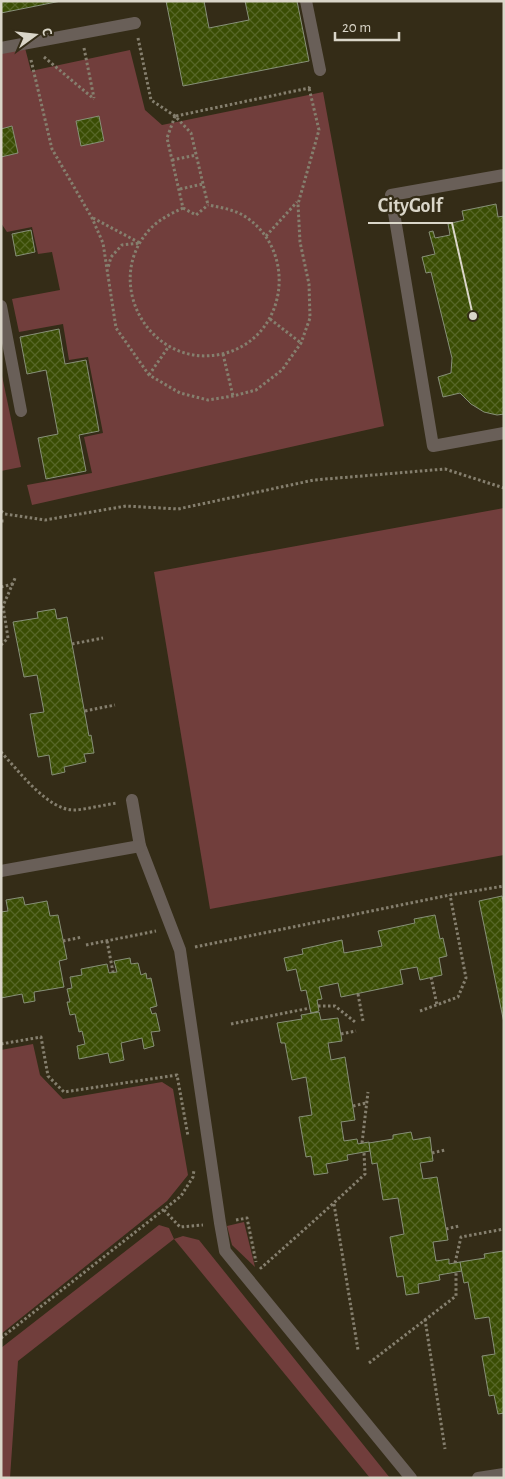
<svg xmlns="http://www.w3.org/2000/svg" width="505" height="1479" viewBox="0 0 505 1479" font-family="'Alegreya Sans',sans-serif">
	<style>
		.green { fill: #713e3c }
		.building { fill: url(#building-cross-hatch); stroke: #879078 }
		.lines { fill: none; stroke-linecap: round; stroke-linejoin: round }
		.path { stroke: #857f6e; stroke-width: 3; stroke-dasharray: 2.5 2.5; stroke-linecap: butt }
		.service { stroke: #695f58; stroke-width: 12 }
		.leader { fill: none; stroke: #dad6c9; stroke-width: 2 }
		.callout-dot { fill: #dad6c9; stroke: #342c17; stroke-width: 2 }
		.callout-label { font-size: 20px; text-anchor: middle; font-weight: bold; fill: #dad6c9; stroke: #342c17; stroke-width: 4.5; stroke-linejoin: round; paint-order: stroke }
	</style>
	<defs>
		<pattern id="building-cross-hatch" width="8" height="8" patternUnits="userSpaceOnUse" patternTransform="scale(1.25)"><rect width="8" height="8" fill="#3a4d04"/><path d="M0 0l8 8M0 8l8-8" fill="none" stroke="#566627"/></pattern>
	</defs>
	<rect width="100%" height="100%" fill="#342c17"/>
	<g class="green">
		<polygon points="25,48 31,71 130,50 145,110 162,125 323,92 384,426 32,505 27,485 92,473 84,437 103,433 88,357 69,360 63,324 19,332 12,299 60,290 52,252 38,254 32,227 7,232 1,223 1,52"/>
		<polygon points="1,371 21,467 1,471"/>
		<polygon points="504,508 504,855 210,909 154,572"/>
		<polygon points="33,1044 40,1075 63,1099 162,1082 173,1089 188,1175 167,1201 1,1334 1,1050"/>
		<polygon points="244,1222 255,1267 232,1245 227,1226"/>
		<polygon points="159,1225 169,1228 174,1239 183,1236 199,1240 390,1478 370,1478 174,1239 18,1361 10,1478 1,1478 1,1348"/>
	</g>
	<g class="building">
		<polygon points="1,1 61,1 1,13"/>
		<polygon points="166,1 204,1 209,28 249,20 245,1 297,1 309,61 183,86"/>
		<polygon points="99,116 104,141 81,146 76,121"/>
		<polygon points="12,126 18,153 1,157 1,129"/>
		<polygon points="496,204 498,217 504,216 504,414 497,415 484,412 471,404 460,393 443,397 438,377 451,373 452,358 431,272 426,273 422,257 435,254 429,232 433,231 435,238 450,235 448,224 464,220 462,211"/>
		<polygon points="31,230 35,252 16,256 12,234"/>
		<polygon points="59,329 65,364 86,360 99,431 79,435 86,471 46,479 38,438 58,434 46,370 27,374 20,337"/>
		<polygon points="55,609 57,619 67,617 89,736 91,735 94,753 84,754 86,762 64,767 65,772 52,775 49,755 38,757 30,714 44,712 37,675 24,677 13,622 38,618 37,612"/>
		<polygon points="502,896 504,905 504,1023 479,901"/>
		<polygon points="23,897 25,905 47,901 50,916 58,915 67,959 59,961 64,987 34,992 35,1001 24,1003 22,994 1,998 1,912 8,911 6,900"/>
		<polygon points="435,915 440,939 443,938 447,956 439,958 442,975 420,980 417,967 400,970 403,984 341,997 338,983 319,987 322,999 317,1000 319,1011 311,1013 306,990 301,991 296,969 287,971 284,958 303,954 302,949 342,940 344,953 382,946 378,931 415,923 414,919"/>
		<polygon points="130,958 131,964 138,963 141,975 146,973 147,979 151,978 157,1006 150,1008 152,1014 156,1013 160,1031 151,1032 154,1046 144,1049 142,1038 121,1043 124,1060 110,1063 108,1053 79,1059 77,1046 85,1044 82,1031 79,1032 75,1014 70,1015 67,1002 70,1002 67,989 72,988 70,977 82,975 81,969 107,964 109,973 117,972 114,961"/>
		<polygon points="319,1012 321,1020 338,1018 342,1041 328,1043 331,1060 345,1057 355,1120 341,1122 344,1141 357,1139 358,1144 369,1142 370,1151 347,1155 348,1160 326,1164 328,1173 314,1175 311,1156 306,1157 299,1117 312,1115 306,1077 292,1080 285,1043 281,1043 277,1023 302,1019 301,1015"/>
		<polygon points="411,1132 413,1140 430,1137 433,1161 420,1163 423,1179 437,1177 448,1240 433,1242 436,1261 449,1259 449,1264 460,1262 462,1271 439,1275 440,1280 418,1284 419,1293 406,1295 403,1276 397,1277 390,1237 404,1234 398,1198 383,1200 377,1163 372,1164 369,1143 393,1139 393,1135"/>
		<polygon points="503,1251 504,1257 504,1413 498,1414 494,1395 489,1396 482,1356 495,1354 489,1317 475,1319 468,1282 464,1283 460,1262 485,1258 484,1254"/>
	</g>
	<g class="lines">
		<g class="path">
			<polyline points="138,38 151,100 175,116 191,133 208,205"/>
			<polyline points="84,48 94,98"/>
			<polyline points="44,57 94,99"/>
			<polyline points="31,60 52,149 92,218 103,243 116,328 149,375 180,393 208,400 233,396 256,390 282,370 301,343 310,318 309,284 300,242 298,204 319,130 309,88"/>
			<polyline points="175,116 167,138 183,208"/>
			<polyline points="176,116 309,88 310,86"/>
			<polyline points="172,160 196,155"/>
			<polyline points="180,189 203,184"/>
			<path d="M183,208C172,213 160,219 151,228C100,281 150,370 222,354C284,340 299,258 250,220C238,210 223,208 208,205"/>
			<polyline points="183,208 196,215 208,205"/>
			<polyline points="93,218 140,243 122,245 111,257 108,268"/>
			<polyline points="266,236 297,202"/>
			<polyline points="270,319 301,343"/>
			<polyline points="223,354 233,396"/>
			<polyline points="149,375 169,346"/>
			<polyline points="1,511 5,514 45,520 126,506 178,509 314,480 445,469 504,488"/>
			<polyline points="1,521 6,521"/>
			<polyline points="1,587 13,584"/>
			<polyline points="72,644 103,638"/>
			<polyline points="1,645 8,638 3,606 16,576"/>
			<polyline points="85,711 115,705"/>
			<path d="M1,752C18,770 48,811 75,810C88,809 103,805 117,803"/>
			<polyline points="63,941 82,937"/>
			<polyline points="107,941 113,972"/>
			<polyline points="86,945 156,931"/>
			<polyline points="195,947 450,895 504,886"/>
			<polyline points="431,977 437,1005"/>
			<polyline points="358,994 363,1021"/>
			<polyline points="318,1006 335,1006 355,1022"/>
			<polyline points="420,1011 458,997 466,978 450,895"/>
			<polyline points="231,1024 310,1008"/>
			<polyline points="341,1034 356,1031"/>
			<polyline points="1,1044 41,1037 48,1076 64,1092 177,1075 188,1136"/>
			<polyline points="353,1106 366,1103"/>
			<polyline points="362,1143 368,1092"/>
			<polyline points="432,1153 445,1150"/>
			<polyline points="334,1204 358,1350"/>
			<polyline points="164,1210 180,1227 203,1225"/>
			<polyline points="236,1220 247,1218 256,1262"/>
			<polyline points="446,1229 459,1226"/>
			<polyline points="455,1263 461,1237 504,1229"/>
			<path d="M260,1267L261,1268C296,1237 331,1206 365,1174L364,1152"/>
			<polyline points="425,1319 445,1449"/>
			<polyline points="1,1338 181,1196 193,1177 194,1170"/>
			<polyline points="369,1363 456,1296 456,1272"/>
		</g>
		<g class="service">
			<polyline points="306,1 320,70"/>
			<polyline points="1,48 135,23"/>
			<polyline points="504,175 391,195 433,446 504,433"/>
			<polyline points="1,306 21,411"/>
			<polyline points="132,800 140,846 180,950 220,1223 225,1251 411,1478"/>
			<polyline points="1,871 140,846"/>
			<polyline points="478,1478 504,1474"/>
		</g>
	</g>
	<path class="leader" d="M473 316L452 223H368"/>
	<circle class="callout-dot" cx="473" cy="316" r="5"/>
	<g class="callout-label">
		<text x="410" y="212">CityGolf</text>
	</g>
	<rect width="505" height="1479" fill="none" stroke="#dad6c9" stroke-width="5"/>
	<g transform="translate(35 35) rotate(75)" stroke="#342c17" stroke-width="4" paint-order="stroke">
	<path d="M0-4L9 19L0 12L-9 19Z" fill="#dad6c9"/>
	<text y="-8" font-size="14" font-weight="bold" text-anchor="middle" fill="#dad6c9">С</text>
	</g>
	<path d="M335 32v8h64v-8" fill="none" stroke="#dad6c9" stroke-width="2.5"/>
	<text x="342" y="32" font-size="15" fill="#dad6c9" stroke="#342c17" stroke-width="4" paint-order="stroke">20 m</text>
</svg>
